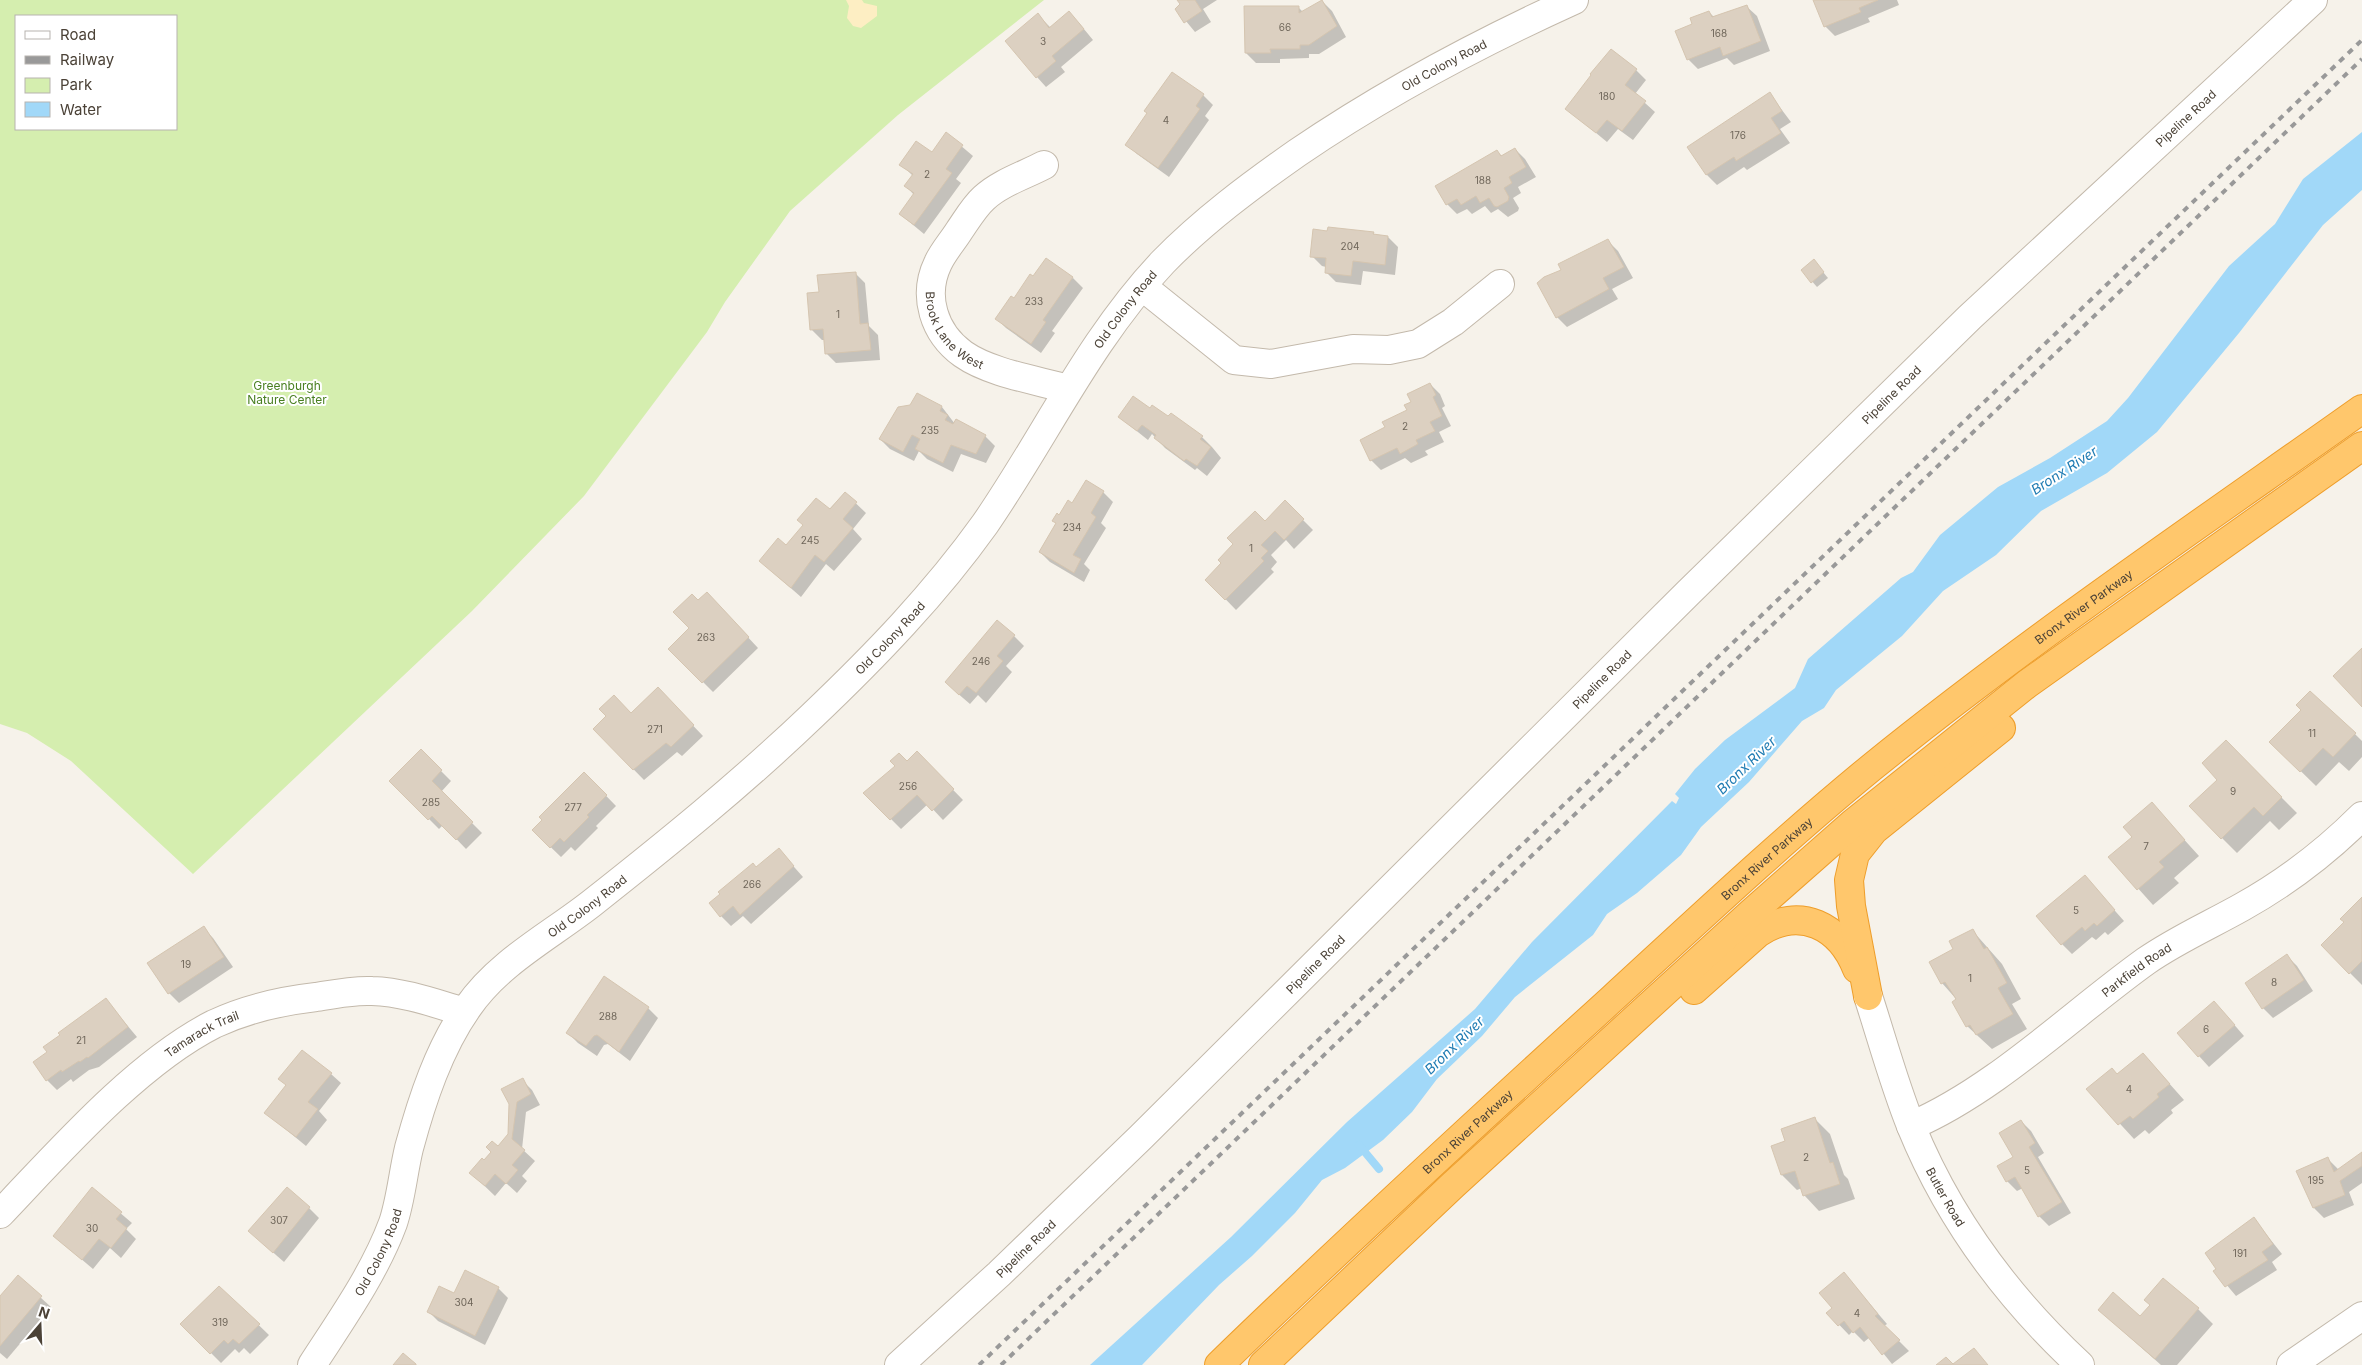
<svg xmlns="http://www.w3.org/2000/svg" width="2362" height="1365" viewBox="0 0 2362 1365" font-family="Inter,sans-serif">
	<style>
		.green { fill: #d5eeaf; fill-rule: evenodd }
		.sand { fill: #fdeec3 }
		.water { fill: #a1d8f8 }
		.shadow { fill: #0003 }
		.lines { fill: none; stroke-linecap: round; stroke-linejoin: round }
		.stream { stroke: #a1d8f8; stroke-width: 8 }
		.building { fill: #dcd0c1; stroke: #d5c5b0 }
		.minor-casing { stroke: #c3b9ab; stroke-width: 30 }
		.highway-casing { stroke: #ee9e2b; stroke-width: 30 }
		.minor { stroke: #fff; stroke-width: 28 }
		.highway { stroke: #ffc76c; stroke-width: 28 }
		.rail { stroke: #999; stroke-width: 4; stroke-dasharray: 6 6; stroke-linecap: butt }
		.labels { text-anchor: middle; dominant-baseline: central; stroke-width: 4; stroke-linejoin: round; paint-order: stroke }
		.number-label { font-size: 10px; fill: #6f665a }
		.street-label { font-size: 12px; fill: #4b4237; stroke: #fff }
		.park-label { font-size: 12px; fill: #497f21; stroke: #fff }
		.water-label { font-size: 14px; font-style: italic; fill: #207cb3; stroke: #fff }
	</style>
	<rect width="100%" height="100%" fill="#f6f2ea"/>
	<path class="green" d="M0,0H1044L898,115L790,211L725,302L707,332L584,496L472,611L193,874L71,761L27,733L0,724ZM16,16H176V129H16Z"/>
	<polygon class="sand" points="846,0 862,0 864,3 877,6 877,16 861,28 853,26 847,18 849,6"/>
	<polygon class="water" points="2362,132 2362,190 2323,225 2239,333 2157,432 2107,473 2041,511 1996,555 1943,591 1902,636 1836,690 1824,708 1802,721 1749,782 1701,827 1681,855 1637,893 1607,914 1593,935 1515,997 1482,1036 1437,1079 1412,1112 1383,1140 1345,1168 1322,1180 1295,1213 1252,1256 1219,1285 1142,1365 1090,1365 1231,1237 1347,1122 1475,1009 1532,942 1672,801 1676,804 1679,798 1675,794 1695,769 1725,740 1795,688 1808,659 1901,578 1913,572 1940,535 1998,487 2050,458 2107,421 2128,398 2229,266 2275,224 2303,179"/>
	<g class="shadow">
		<polygon points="1179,0 1217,0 1203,9 1211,22 1195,32 1176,9 1182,5"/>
		<polygon points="1814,0 1897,0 1899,5 1868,18 1870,22 1835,36 1825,26"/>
		<polygon points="1322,1 1332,11 1346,37 1319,54 1309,54 1309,58 1280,59 1280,63 1256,63 1246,53 1298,7 1303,12"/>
		<polygon points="1746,6 1757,16 1770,51 1734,65 1727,58 1698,69 1688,59 1694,25 1709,12 1714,17"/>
		<polygon points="1038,15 1051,28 1079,23 1093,40 1061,67 1065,72 1046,87 1037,77"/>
		<polygon points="1636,70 1646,80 1635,94 1655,112 1633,140 1618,129 1607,142 1567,109"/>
		<polygon points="1770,94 1791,122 1780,129 1790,143 1747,170 1744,167 1717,185 1707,175 1689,148"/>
		<polygon points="1203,95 1213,105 1205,116 1209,120 1169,177 1137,154 1127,144"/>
		<polygon points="947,134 973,156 956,179 961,183 924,234 900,214 914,195 906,186 913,176 901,164 932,154"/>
		<polygon points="1515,149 1525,159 1536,177 1518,187 1521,193 1513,198 1519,208 1518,211 1508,217 1498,209 1491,213 1485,206 1472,214 1467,209 1457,214 1447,204 1437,186 1497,152 1502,156"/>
		<polygon points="1373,233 1376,236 1388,237 1398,247 1395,275 1363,271 1361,285 1336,282 1326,272 1326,267 1322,266 1312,256"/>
		<polygon points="1608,241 1618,251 1633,278 1612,289 1618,299 1567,327 1557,317 1563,270"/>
		<polygon points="1818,266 1828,278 1817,287 1802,270"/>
		<polygon points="855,273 865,283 869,326 878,335 880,360 836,363 826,353 825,340 822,340 812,330 820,293"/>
		<polygon points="1073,278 1083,288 1052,331 1055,333 1041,353 1006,328 996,318 1014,300"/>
		<polygon points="1430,384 1440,394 1445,406 1442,408 1451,426 1439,432 1444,442 1425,451 1428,455 1411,463 1405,458 1381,470 1371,460 1387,428 1408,411"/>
		<polygon points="942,407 955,424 985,436 995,446 986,463 961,454 953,472 927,459 919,451 914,461 890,449 880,439"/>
		<polygon points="1151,410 1202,437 1212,447 1221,458 1207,476 1197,468 1195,470 1165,448 1152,434 1148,440 1119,417"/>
		<polygon points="1086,482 1103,492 1113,502 1101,523 1106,528 1084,564 1090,570 1084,582 1050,562 1040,552 1060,517 1073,504"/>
		<polygon points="845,493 866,513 853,529 862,539 834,571 826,564 801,597 770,570"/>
		<polygon points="1285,502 1313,530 1294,549 1286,540 1271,555 1277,562 1271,569 1274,572 1236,610 1207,580"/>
		<polygon points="698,602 717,604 758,648 713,692 670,649 691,628"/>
		<polygon points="1014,636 1024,646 1006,666 1012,672 986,703 978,695 970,704 956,692"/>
		<polygon points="658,689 703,736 682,756 677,752 644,780 594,729 608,716 632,714"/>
		<polygon points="2355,734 2362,741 2362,757 2349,771 2339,762 2316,786 2271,742"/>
		<polygon points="2226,742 2297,813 2279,830 2270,821 2237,853 2222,838 2219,780"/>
		<polygon points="421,751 451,781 441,792 482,833 466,849 443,825 439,829 391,781"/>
		<polygon points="917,753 963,800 943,820 928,804 901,829 865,793 881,778 883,779 907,763"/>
		<polygon points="584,773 616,806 596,826 598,828 575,851 571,847 561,857 533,830"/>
		<polygon points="2152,804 2199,856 2174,878 2179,883 2153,905 2110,857 2134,837"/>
		<polygon points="779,850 803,877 751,924 743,916 731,926 721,916 757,869"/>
		<polygon points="2085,877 2124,921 2108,935 2105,932 2096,940 2092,937 2072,954 2062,944"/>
		<polygon points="2362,899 2362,985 2322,945 2345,923"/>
		<polygon points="203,928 213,938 233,967 179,1003 169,993"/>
		<polygon points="1972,930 2002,964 2021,999 2012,1004 2027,1029 1992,1049 1967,1026 1953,1002 1957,1000 1942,983 1955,950"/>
		<polygon points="2287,956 2297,966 2313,991 2273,1018 2263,1008"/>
		<polygon points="106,1000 137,1037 99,1067 89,1070 73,1082 71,1079 57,1090 47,1080 49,1052"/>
		<polygon points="648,1008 658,1018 630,1061 608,1044 604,1045 597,1056 578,1043 568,1033"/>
		<polygon points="2224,1013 2244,1036 2209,1067 2179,1034"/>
		<polygon points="2143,1054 2184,1100 2171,1110 2173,1113 2149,1134 2145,1130 2134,1139 2088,1089 2118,1076"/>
		<polygon points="331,1074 341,1083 319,1111 327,1120 306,1146 266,1113"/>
		<polygon points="522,1080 532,1090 540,1105 526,1112 522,1149 535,1161 522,1176 527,1181 517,1193 506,1183 495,1196 471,1173 509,1135"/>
		<polygon points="1815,1119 1830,1134 1844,1175 1848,1179 1855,1199 1819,1211 1804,1195 1802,1188 1797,1190 1782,1175 1786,1142"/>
		<polygon points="2021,1121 2031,1131 2044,1153 2038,1157 2071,1213 2049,1226 2039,1216 2023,1188 2017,1191 2007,1181 1999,1167 2014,1157"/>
		<polygon points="2362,1154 2362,1183 2349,1192 2354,1205 2324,1218 2314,1208 2328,1159 2339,1170"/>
		<polygon points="92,1189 132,1223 126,1229 136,1239 121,1258 110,1248 93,1269 54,1236"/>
		<polygon points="309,1208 319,1218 284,1262 260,1241"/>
		<polygon points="2254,1219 2282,1254 2272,1262 2277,1270 2236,1296 2215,1271"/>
		<polygon points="1844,1274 1887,1324 1884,1326 1909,1351 1892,1364 1870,1337 1864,1342 1853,1331 1849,1335 1828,1313 1834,1308"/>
		<polygon points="18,1277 51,1307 7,1359 0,1353 0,1298"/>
		<polygon points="219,1287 269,1335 250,1354 244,1348 239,1353 235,1349 221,1363 182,1324"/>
		<polygon points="498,1288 508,1298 485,1345 438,1321 428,1311 454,1295"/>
		<polygon points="2198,1309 2213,1324 2177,1365 2161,1365 2099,1310 2140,1318"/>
	</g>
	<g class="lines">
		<polyline class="stream" points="1359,1145 1379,1169"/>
	</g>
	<g class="building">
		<polygon points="1177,0 1195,0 1202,11 1184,23 1175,9 1180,4"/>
		<polygon points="1322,0 1337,26 1309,45 1300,45 1300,49 1270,49 1271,53 1245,53 1244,6 1299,6 1299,13"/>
		<polygon points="1813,0 1878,0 1859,8 1861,12 1824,27"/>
		<polygon points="1747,5 1761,41 1723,56 1720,47 1687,60 1675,31 1692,24 1690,18 1709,11 1712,17"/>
		<polygon points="1069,11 1084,29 1052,56 1056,61 1036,78 1005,41 1038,13 1049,28"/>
		<polygon points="1611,49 1637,69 1625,85 1646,101 1622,131 1607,120 1596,133 1565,109 1591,75 1590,74"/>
		<polygon points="1172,72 1204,94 1196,106 1200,109 1158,168 1125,145 1147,113 1144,111"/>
		<polygon points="1770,92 1782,111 1771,118 1781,133 1736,161 1734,157 1706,175 1687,147"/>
		<polygon points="946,132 963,145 946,169 952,173 914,225 899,214 914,193 904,186 913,174 899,165 916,141 932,152"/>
		<polygon points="1515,148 1526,167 1509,177 1512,183 1504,188 1509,197 1508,201 1497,207 1494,206 1489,198 1480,203 1476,196 1461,205 1457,199 1446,205 1435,186 1497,150 1501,156"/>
		<polygon points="1328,227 1374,232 1373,234 1388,236 1385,265 1353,261 1351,276 1325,273 1326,258 1310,257 1313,229 1327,231"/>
		<polygon points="1608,239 1624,267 1603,278 1609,289 1556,318 1537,283 1544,277 1561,270 1558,264"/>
		<polygon points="1046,258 1073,277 1043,320 1046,322 1031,344 995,319 1011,296 1014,298 1030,274 1033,276"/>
		<polygon points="1814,259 1824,272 1811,283 1801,270"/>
		<polygon points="856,272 860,324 868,323 871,350 825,354 823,329 810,330 807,293 819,292 817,275"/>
		<polygon points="1430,383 1436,395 1433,397 1442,416 1430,422 1435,431 1416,440 1418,444 1400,454 1397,448 1370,461 1360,440 1385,427 1382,422 1407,410 1404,405 1411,402 1407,394"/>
		<polygon points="917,393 942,406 940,411 948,415 945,420 953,424 956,419 986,435 976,454 951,445 943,463 915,449 920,439 912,435 903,452 879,439 898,407 910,405"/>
		<polygon points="1133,396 1150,408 1152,405 1168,416 1171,413 1203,436 1200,439 1211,447 1197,466 1186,459 1184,461 1154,438 1156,435 1142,425 1137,431 1118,417"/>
		<polygon points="1086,480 1104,491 1091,513 1096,517 1073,555 1081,559 1074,573 1039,552 1056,523 1052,521 1057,513 1059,515 1068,500 1072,503"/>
		<polygon points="845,492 857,502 843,519 853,528 824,562 815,555 791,588 759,561 778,538 786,545 803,525 797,520 816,498 830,509"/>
		<polygon points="1285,500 1304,519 1284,540 1275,531 1261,545 1268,551 1261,558 1264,561 1225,600 1205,580 1221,563 1218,560 1233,544 1227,538 1255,511 1265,521"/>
		<polygon points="707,592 749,637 702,683 668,649 689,628 673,612 692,594 698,600"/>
		<polygon points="997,620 1015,635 997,656 1003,661 976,693 967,686 959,695 945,682"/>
		<polygon points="2362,648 2362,707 2333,676"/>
		<polygon points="658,687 694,725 671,747 666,743 633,770 593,729 606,716 599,709 614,695 631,713"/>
		<polygon points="2310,691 2356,733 2333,757 2323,748 2300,772 2269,742 2301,710 2296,705"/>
		<polygon points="2226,740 2282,797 2263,816 2254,807 2221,839 2189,806 2217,780 2202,763"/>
		<polygon points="421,749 442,770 432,781 473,822 456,840 432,816 428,820 389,781"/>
		<polygon points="917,751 954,789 932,811 917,795 890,820 863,793 895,766 890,761 899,753 907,761"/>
		<polygon points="584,772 607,795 587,815 589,817 564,842 560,838 550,848 532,830 542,820 539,817"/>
		<polygon points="2152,802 2185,840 2159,862 2164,867 2137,890 2108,857 2132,837 2123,827"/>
		<polygon points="779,848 794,866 740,915 733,906 720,917 709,903 720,894 718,892 753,863 756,867"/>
		<polygon points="2085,875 2115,910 2097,926 2094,923 2085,931 2082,927 2061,945 2036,916"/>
		<polygon points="2362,897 2362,961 2349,974 2321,945 2344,922 2340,919"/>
		<polygon points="204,926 224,957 168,994 147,963"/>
		<polygon points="1973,929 1984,949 1987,947 2007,983 1998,988 2013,1014 1976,1035 1970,1025 1966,1027 1952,1002 1956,999 1945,982 1941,984 1929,962 1953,949 1949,941"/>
		<polygon points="2287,954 2304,980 2262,1009 2245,983"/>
		<polygon points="604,976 649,1007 619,1052 597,1035 594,1036 586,1046 566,1033"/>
		<polygon points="106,998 128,1027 88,1058 87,1057 80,1062 79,1061 62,1072 61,1070 46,1081 33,1062 47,1052 43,1047 60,1035 58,1033"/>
		<polygon points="2214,1001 2235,1025 2198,1057 2177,1033"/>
		<polygon points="302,1050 332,1073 308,1102 318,1109 296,1137 264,1113 286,1085 278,1079"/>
		<polygon points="2143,1053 2170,1084 2157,1094 2159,1097 2133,1119 2130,1116 2118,1125 2086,1089 2112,1068 2117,1074"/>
		<polygon points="523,1078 531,1094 517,1102 512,1139 525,1150 512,1165 518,1170 506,1184 495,1174 485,1186 469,1173 482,1158 484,1160 491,1152 486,1147 492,1141 498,1146 508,1134 509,1104 501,1089"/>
		<polygon points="1815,1117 1830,1163 1833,1162 1840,1184 1803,1196 1795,1171 1781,1175 1771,1146 1785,1141 1781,1129"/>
		<polygon points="2021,1120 2035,1143 2029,1147 2062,1202 2038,1217 2015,1177 2006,1182 1997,1166 2013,1157 1999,1133"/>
		<polygon points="2362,1152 2362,1166 2340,1181 2345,1195 2313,1208 2296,1171 2328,1157 2334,1172"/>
		<polygon points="92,1187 122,1212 116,1219 127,1228 111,1248 99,1239 82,1260 53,1236"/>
		<polygon points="287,1187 310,1207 273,1253 248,1231"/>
		<polygon points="2254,1217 2273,1244 2262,1252 2268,1260 2225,1287 2213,1271 2216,1269 2205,1253"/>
		<polygon points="465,1270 499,1287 475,1336 427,1312 439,1286 454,1293"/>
		<polygon points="1844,1272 1878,1314 1875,1316 1900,1340 1882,1355 1860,1327 1853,1333 1844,1321 1838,1326 1826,1313 1832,1308 1819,1293"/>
		<polygon points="18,1275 42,1296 0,1346 0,1296"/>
		<polygon points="2163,1278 2199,1308 2155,1359 2098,1310 2113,1292 2140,1316 2150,1305 2144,1300"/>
		<polygon points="219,1286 260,1324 239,1344 233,1339 228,1344 224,1340 210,1354 180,1324"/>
		<polygon points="1974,1348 1988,1365 1936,1365 1946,1357 1953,1364"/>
		<polygon points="403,1353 416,1364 416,1365 393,1365"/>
	</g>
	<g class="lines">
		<defs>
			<g id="minor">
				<path id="s1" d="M1044,165C1025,175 1000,183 984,198C974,207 966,221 959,231C952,242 943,252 938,263C922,296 934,333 963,354C990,373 1036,380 1068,389"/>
				<polyline points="1143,287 1234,360 1271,364 1353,349 1389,350 1418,344 1453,322 1500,284"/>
				<path id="s2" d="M1868,996C1882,1039 1894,1084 1911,1126C1948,1217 2008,1298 2080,1365"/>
				<path id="s3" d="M1911,1126C1995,1090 2072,1014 2146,961C2176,940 2210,925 2242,907C2285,883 2327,851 2362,816"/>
				<path id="s4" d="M0,1214C60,1151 137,1063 214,1024C246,1009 281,1001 316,997C334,994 354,990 372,991C404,992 434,1003 464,1012"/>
				<path id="s5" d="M312,1365C341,1320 374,1274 393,1223C401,1199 403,1173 409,1148C422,1100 439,1048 468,1007C499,962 550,936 592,903C668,843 742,783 812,716C874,657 935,594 985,524C1045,437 1090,339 1163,262C1203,221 1250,186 1297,153C1385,93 1477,44 1574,0"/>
				<path id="s6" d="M899,1365L999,1274L1141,1137L1688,593L1970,317L2313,0"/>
				<polyline points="2291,1365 2362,1316"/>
			</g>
			<g id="highway">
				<path d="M1694,990L1758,933C1800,905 1840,926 1857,969"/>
				<polyline points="1868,996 1851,906 1849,880 1855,854 1874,830 2001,728"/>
				<path id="s7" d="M1219,1365C1348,1240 1481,1118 1614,997C1699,919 1783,840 1872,767C2029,640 2197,526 2362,409"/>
				<polyline points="1263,1365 1453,1185 1751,913 1852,824 2027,684 2362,446"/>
			</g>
		</defs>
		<use href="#minor" class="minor-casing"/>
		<use href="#highway" class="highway-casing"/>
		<use href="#minor" class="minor"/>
		<use href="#highway" class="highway"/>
		<g class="rail">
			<polyline points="979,1365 2362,40"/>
			<polyline points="1001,1365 2362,59"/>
		</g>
	</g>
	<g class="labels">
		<g class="number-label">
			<text x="1285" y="27">66</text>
			<text x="1719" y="33">168</text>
			<text x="1043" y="41">3</text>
			<text x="1607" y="96">180</text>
			<text x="1166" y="120">4</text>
			<text x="1738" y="135">176</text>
			<text x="927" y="174">2</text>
			<text x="1483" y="180">188</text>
			<text x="1350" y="246">204</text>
			<text x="1034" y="301">233</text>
			<text x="838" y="314">1</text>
			<text x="1405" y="426">2</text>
			<text x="930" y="430">235</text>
			<text x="1072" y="527">234</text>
			<text x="810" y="540">245</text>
			<text x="1251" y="548">1</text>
			<text x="706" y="637">263</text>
			<text x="981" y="661">246</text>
			<text x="655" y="729">271</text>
			<text x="2312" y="733">11</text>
			<text x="908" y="786">256</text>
			<text x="2233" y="791">9</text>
			<text x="431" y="802">285</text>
			<text x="573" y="807">277</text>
			<text x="2146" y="846">7</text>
			<text x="752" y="884">266</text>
			<text x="2076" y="910">5</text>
			<text x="186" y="964">19</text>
			<text x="1970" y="978">1</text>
			<text x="2274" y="982">8</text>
			<text x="608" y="1016">288</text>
			<text x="2206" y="1029">6</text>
			<text x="81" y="1040">21</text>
			<text x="2129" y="1089">4</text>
			<text x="1806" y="1157">2</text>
			<text x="2027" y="1170">5</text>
			<text x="2316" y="1180">195</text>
			<text x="279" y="1220">307</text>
			<text x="92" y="1228">30</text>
			<text x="2240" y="1253">191</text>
			<text x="464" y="1302">304</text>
			<text x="1857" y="1313">4</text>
			<text x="220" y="1322">319</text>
		</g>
		<g class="street-label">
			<text stroke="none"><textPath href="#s5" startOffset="1766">Old Colony Road</textPath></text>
			<text stroke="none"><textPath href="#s6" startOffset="1792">Pipeline Road</textPath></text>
			<text stroke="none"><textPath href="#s5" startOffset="1361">Old Colony Road</textPath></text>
			<text stroke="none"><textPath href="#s1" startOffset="226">Brook Lane West</textPath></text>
			<text stroke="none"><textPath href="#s6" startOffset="1388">Pipeline Road</textPath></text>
			<text stroke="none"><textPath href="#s7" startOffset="1151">Bronx River Parkway</textPath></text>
			<text stroke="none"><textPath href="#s5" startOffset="956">Old Colony Road</textPath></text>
			<text stroke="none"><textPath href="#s6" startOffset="982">Pipeline Road</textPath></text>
			<text stroke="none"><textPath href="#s7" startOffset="746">Bronx River Parkway</textPath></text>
			<text stroke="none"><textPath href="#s5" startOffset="551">Old Colony Road</textPath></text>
			<text stroke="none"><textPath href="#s6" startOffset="578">Pipeline Road</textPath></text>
			<text stroke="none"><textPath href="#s3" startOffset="275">Parkfield Road</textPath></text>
			<text stroke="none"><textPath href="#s4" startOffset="272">Tamarack Trail</textPath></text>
			<text stroke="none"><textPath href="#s7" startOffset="341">Bronx River Parkway</textPath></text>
			<text stroke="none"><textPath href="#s2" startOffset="216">Butler Road</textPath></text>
			<text stroke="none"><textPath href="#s6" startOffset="172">Pipeline Road</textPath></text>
			<text stroke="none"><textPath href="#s5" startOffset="131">Old Colony Road</textPath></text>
		</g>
		<g class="park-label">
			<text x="287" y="385">Greenburgh<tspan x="287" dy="14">Nature Center</tspan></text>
		</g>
		<g class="water-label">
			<text transform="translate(2064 470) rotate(-33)">Bronx River</text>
			<text transform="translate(1746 765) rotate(-44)">Bronx River</text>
			<text transform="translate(1454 1045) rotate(-44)">Bronx River</text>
		</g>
	</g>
	<rect x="15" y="15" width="162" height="115" fill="#ffffff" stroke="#b7b3af"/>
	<rect x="25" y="31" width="25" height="8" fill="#ffffff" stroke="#b7b3af"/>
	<text x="60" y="40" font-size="15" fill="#4b4237">Road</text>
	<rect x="25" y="56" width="25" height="8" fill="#999999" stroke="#b7b3af"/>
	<text x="60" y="65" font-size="15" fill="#4b4237">Railway</text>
	<rect x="25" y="78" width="25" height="15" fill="#d5eeaf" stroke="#b7b3af"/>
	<text x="60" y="90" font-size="15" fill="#4b4237">Park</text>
	<rect x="25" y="102" width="25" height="15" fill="#a1d8f8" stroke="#b7b3af"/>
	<text x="60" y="115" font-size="15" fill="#4b4237">Water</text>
	<g transform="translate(40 1325) rotate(19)" stroke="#ffffff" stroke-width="4" paint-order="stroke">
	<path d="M0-4L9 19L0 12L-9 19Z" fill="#4b4237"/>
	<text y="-8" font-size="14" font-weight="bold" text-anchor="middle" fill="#4b4237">N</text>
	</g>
</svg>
